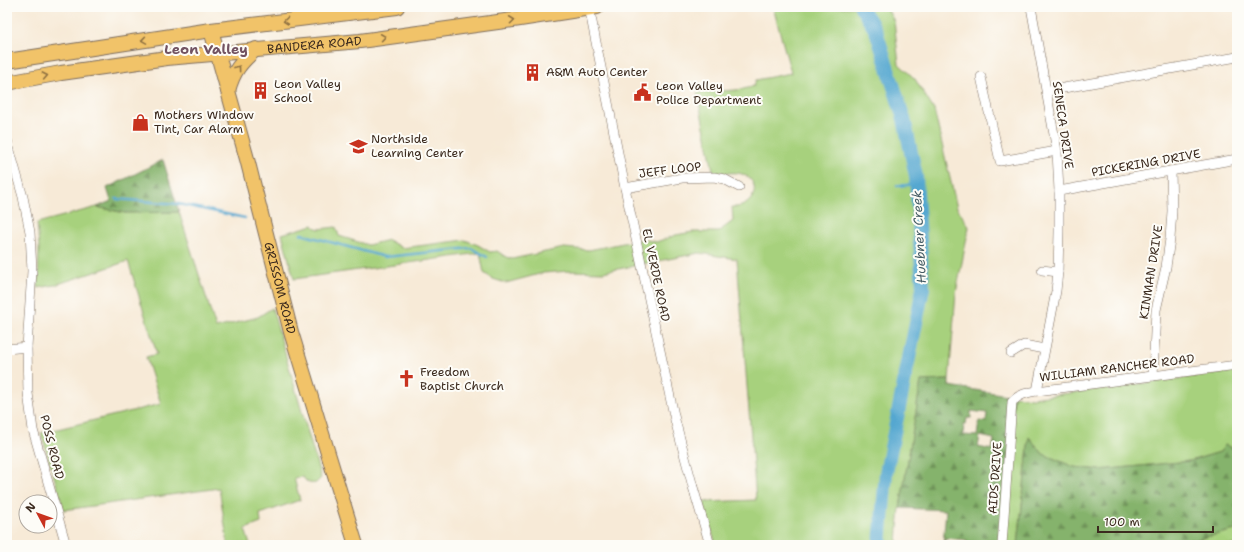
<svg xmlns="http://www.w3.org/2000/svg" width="1244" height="552" viewBox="0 0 1244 552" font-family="'Shantell Sans',sans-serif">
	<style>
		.green { fill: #a7d17d; stroke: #717e4e }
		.forest { fill: url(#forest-firs); stroke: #606e45; fill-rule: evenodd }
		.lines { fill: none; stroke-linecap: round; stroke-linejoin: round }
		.stream { stroke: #55a7d0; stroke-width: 2.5 }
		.river { stroke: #55a7d0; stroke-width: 14 }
		.minor-casing { stroke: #7d6d5f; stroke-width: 10 }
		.primary-casing { stroke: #7d6d5f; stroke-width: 16 }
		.minor { stroke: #fff; stroke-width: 9 }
		.primary { stroke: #f1c369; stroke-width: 14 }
		.oneway { stroke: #8d6f40 }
		.labels { text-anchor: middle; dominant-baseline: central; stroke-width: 4; stroke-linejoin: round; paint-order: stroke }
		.street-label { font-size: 12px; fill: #3b2a1e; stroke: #fdfcf7 }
		.poi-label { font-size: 12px; fill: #3b2a1e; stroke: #fdfcf7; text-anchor: start }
		.water-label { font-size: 13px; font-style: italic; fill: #455c65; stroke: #fdfcf7 }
		.quarter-label { font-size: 14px; font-weight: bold; fill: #725362; stroke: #fdfcf7 }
	</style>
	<defs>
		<pattern id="forest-firs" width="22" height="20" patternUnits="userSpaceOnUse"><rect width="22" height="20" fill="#85b36c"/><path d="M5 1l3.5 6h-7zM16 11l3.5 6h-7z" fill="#6e9258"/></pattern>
	</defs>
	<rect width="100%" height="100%" fill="#fdfcf7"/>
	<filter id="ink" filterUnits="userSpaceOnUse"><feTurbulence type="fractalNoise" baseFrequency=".025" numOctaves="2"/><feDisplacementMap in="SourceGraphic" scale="8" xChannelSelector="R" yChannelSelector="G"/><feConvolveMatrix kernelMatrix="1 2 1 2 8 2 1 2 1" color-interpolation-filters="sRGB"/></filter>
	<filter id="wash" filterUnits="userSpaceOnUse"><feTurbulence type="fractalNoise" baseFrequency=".012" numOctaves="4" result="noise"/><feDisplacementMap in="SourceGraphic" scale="16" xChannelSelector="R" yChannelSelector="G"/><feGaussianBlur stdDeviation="0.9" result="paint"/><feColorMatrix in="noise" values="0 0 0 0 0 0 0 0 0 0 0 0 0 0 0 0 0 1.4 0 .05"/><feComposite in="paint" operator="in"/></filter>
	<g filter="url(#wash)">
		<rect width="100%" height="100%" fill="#f7ead7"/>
		<g class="green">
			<path d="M773,7H886L894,21L899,64L915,79L934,110L957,208L969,227L967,237L956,293L949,380L921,381L900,508L898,528L897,545H716L703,502L756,500L737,259L699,253L603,272L570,271L543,273L506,283L493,279L484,273L480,253L294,279L282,234L313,225L314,227L319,229L336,227L339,236L368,245L388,240L402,248L465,240L478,245L490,252L497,251L506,257L512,259L564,248L589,250L643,239L656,242L676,235L693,232H718L733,221L732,207C754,209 764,182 742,174C734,171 723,174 714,175L697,93C716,89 736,93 754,86L756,80L791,73Z"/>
			<path d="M97,207L125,213L179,212L216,328L258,317L272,308L321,478L316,483C309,484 307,483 303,477L294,478L300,500L260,514L261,523L245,529L250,545H228L219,488L64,510L41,433L161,404L146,357L157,354L128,261L55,285L38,288L39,248L37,223Z"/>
			<polygon points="1237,371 1237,450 1225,445 1220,452 1190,461 1100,470 1074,467 1043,454 1029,437 1018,545 1002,545 1014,396 1032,398"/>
			<polygon points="1237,528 1237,545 1168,545 1174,540 1194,540 1235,530"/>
		</g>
		<g class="forest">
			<polygon points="163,160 179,212 125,213 97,207 111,201 107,188"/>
			<path d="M949,380V386L1014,396L1002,545H966L967,540L945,538L944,545H943L946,510L900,508L921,381ZM971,411L987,413L986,422L979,421L977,436L963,435L964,424H966L967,418H971ZM980,436L994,439L992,450L978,447Z"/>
			<polygon points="1029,437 1043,454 1074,467 1100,470 1190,461 1220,452 1225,445 1237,450 1237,528 1235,530 1194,540 1174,540 1168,545 1018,545"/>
		</g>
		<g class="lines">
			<g class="stream">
				<polyline points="897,186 916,184"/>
				<polyline points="116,199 179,204 245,218"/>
				<polyline points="301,234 385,257 471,248 487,257"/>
			</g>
			<polyline class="river" points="861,7 876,31 904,119 916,176 923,288 886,473 880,545"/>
		</g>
	</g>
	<g filter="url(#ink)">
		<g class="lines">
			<defs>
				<g id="minor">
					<polyline points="589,7 625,188 675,420 693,487 710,545"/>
					<polyline points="1031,7 1057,151 1059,191 1059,232 1058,272 1056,291 1037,391"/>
					<polyline points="981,77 1000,161 1057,151"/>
					<polyline points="1047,91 1237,57"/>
					<polyline points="7,140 23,197 30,232 32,271 27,347 28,393 33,430 66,545"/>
					<polyline points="625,188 682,178 714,177 724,179 739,187"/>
					<polyline points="1059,191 1237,159"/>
					<polyline points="1042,270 1058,272"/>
					<polyline points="7,349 27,347"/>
					<polyline points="1011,353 1024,345 1044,349"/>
					<polyline points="1153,376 1156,310 1166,267 1170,239 1172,211 1171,171"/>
					<path d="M1002,545L1012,402C1019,394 1027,393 1037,391L1237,365"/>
				</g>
				<g id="primary">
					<path id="s1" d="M211,30L247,159L291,332L356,545"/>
					<polyline points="7,61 211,30 397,7"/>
					<path id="s2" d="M7,83L61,73L167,58L360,41L520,19L597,7"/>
					<path d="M228,91C233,71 241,62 256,49"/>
				</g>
			</defs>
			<use href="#minor" class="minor-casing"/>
			<use href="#primary" class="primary-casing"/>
			<use href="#minor" class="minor"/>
			<use href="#primary" class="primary"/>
		</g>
		<defs><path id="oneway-chevron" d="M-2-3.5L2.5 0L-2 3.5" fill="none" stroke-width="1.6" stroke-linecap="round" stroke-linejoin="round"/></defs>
		<g class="oneway">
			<use href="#oneway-chevron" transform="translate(512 20) rotate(-7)"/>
			<use href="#oneway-chevron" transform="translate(286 21) rotate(173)"/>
			<use href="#oneway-chevron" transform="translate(383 37) rotate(-8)"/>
			<use href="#oneway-chevron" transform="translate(144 40) rotate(171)"/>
			<use href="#oneway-chevron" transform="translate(238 68) rotate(-54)"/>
			<use href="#oneway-chevron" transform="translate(45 76) rotate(-11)"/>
		</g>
	</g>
	<defs>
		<symbol id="building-bare" viewBox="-9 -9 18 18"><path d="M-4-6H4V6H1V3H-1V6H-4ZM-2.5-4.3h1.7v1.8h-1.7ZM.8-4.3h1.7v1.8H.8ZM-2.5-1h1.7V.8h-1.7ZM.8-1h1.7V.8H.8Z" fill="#c8321e" stroke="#fdfcf7" stroke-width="2.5" paint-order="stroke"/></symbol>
		<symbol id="civic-bare" viewBox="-9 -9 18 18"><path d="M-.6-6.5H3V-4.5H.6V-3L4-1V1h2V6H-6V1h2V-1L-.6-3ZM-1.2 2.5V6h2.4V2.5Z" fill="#c8321e" stroke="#fdfcf7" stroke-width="2.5" paint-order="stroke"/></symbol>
		<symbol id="shop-bare" viewBox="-9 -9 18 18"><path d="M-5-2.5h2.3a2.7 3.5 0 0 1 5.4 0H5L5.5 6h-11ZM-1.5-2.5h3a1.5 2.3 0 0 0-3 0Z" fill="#c8321e" stroke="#fdfcf7" stroke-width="2.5" paint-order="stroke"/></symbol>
		<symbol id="school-bare" viewBox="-9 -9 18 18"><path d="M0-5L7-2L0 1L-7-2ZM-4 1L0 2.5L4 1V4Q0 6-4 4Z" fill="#c8321e" stroke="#fdfcf7" stroke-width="2.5" paint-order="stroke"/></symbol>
		<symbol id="church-bare" viewBox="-9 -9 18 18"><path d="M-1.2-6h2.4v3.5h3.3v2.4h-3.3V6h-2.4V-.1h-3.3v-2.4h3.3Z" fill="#c8321e" stroke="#fdfcf7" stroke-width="2.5" paint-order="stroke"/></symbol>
	</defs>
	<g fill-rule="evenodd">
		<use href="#building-bare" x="520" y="60" width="25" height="25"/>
		<use href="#building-bare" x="248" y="78" width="25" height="25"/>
		<use href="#civic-bare" x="630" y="80" width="25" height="25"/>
		<use href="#shop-bare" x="128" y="110" width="25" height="25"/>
		<use href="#school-bare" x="346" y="134" width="25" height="25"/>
		<use href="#church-bare" x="394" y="366" width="25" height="25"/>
	</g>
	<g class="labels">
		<g class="street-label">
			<text stroke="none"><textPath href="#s2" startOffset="310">BANDERA ROAD</textPath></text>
			<text transform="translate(1063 125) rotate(82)">SENECA DRIVE</text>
			<text transform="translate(1146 163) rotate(-10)">PICKERING DRIVE</text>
			<text transform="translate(670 170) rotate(-7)">JEFF LOOP</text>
			<text transform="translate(1151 272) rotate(-81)">KINMAN DRIVE</text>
			<text transform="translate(656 275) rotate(78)">EL VERDE ROAD</text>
			<text stroke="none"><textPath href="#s1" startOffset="267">GRISSOM ROAD</textPath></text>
			<text transform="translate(1117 368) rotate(-7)">WILLIAM RANCHER ROAD</text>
			<text transform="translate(52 447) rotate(76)">POSS ROAD</text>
			<text transform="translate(995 478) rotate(-86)">AIDS DRIVE</text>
		</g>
		<g class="poi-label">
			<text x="546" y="72">A&amp;M Auto Center</text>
			<text x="274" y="84">Leon Valley<tspan x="274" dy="14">School</tspan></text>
			<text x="656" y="86">Leon Valley<tspan x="656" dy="14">Police Department</tspan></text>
			<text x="154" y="115">Mothers Window<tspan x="154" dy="14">Tint, Car Alarm</tspan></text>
			<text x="371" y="139">Northside<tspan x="371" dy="14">Learning Center</tspan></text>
			<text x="420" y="372">Freedom<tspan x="420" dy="14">Baptist Church</tspan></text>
		</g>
		<g class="water-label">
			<text transform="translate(919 237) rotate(-93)">Huebner Creek</text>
		</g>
		<g class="quarter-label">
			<text x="206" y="49">Leon Valley</text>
		</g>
	</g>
	<rect width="1244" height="552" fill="none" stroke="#fdfcf7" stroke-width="24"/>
	<g transform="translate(38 514) rotate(311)"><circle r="19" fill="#fdfcf7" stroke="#afa8a0"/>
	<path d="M0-3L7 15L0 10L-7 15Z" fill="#c8321e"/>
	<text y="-6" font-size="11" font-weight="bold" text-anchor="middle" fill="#3b2a1e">N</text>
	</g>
	<path d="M1098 526v6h115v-6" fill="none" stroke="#3b2a1e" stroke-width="2"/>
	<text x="1104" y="526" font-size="12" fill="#3b2a1e" stroke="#fdfcf7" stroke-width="3" paint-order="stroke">100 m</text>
</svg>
